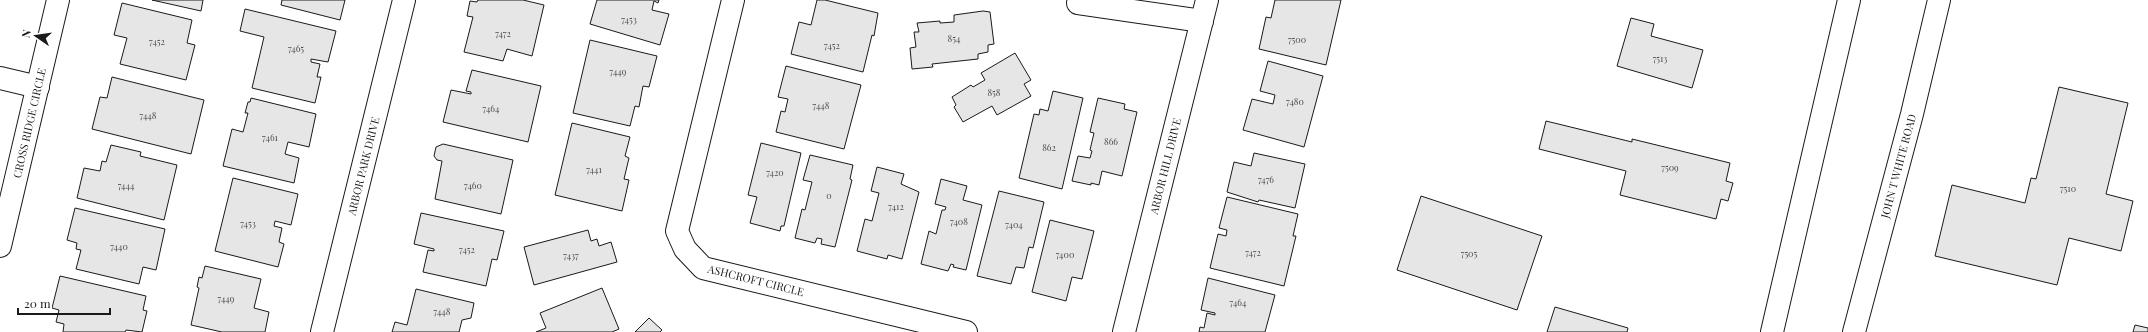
<svg xmlns="http://www.w3.org/2000/svg" width="2148" height="332" viewBox="0 0 2148 332" font-family="'Playfair Display',serif">
	<style>
		.building { fill: #e6e6e6; stroke: #1a1a1a }
		.lines { fill: none; stroke-linecap: round; stroke-linejoin: round }
		.minor-casing { stroke: #1a1a1a; stroke-width: 24 }
		.major-casing { stroke: #1a1a1a; stroke-width: 24 }
		.minor { stroke: #fff; stroke-width: 22 }
		.major { stroke: #fff; stroke-width: 22 }
		.labels { text-anchor: middle; dominant-baseline: central; stroke-width: 3; stroke-linejoin: round; paint-order: stroke }
		.number-label { font-size: 9px; fill: #4d4d4d }
		.street-label { font-size: 11px; fill: #1a1a1a; stroke: #fff }
	</style>
	<rect width="100%" height="100%" fill="#fff"/>
	<g class="building">
		<polygon points="152,0 203,0 201,11"/>
		<polygon points="282,0 345,0 340,20 281,5"/>
		<polygon points="478,0 523,0 544,5 532,56 507,49 503,61 464,52 473,17 467,16 470,1 477,2"/>
		<polygon points="597,0 659,0 658,3 654,1 652,10 669,14 660,45 590,24"/>
		<polygon points="817,0 825,0 878,13 874,36 872,35 863,72 791,54 799,22 811,25"/>
		<polygon points="1275,0 1341,0 1326,65 1259,49 1266,17 1271,18"/>
		<polygon points="122,3 192,20 187,43 195,45 186,80 120,64 127,38 114,35"/>
		<polygon points="245,9 336,31 328,62 311,59 311,62 320,64 317,77 321,77 315,103 252,88 264,37 240,31"/>
		<polygon points="983,11 990,12 994,44 988,45 988,52 978,54 978,59 932,64 933,67 912,69 910,48 916,47 914,32 919,32 917,23 940,21 940,23 954,22 954,15"/>
		<polygon points="1631,18 1654,24 1651,36 1703,50 1692,88 1617,66"/>
		<polygon points="590,40 657,56 649,87 643,86 639,107 635,106 630,126 573,113"/>
		<polygon points="1015,53 1031,80 1024,84 1031,96 997,115 992,106 963,122 954,107 956,105 952,97 971,85 973,87 985,80 981,73"/>
		<polygon points="1268,61 1323,76 1304,147 1243,130 1252,99 1273,104 1275,95 1260,91"/>
		<polygon points="786,66 861,85 844,149 776,132 781,111 785,112 788,99 778,97"/>
		<polygon points="472,70 541,86 528,142 443,122 451,90 471,94 471,92 466,91"/>
		<polygon points="112,77 204,100 191,154 92,129 100,97 107,98"/>
		<polygon points="2059,87 2128,103 2106,194 2133,201 2121,251 2069,238 2057,285 1935,256 1952,185 2025,203 2031,178 2036,179"/>
		<polygon points="1053,91 1083,98 1062,189 1019,178 1034,114 1039,115 1040,109 1048,111"/>
		<polygon points="251,98 316,114 309,147 288,142 285,154 299,158 294,183 223,166 232,129 243,132 248,113 245,113 248,102 250,102"/>
		<polygon points="1098,98 1125,104 1124,109 1137,112 1122,176 1102,171 1099,185 1091,183 1091,185 1072,181 1078,156 1090,158 1092,151 1090,150 1094,133 1090,132"/>
		<polygon points="1546,121 1632,142 1632,139 1730,163 1726,181 1733,183 1728,201 1721,199 1716,219 1620,195 1626,171 1539,149"/>
		<polygon points="572,123 630,137 625,156 629,158 624,179 629,180 622,211 555,195"/>
		<polygon points="761,143 801,153 784,226 781,226 780,231 750,223 757,197 748,195"/>
		<polygon points="443,144 513,160 501,214 435,199 442,161 437,160 434,156 436,147"/>
		<polygon points="111,145 141,152 140,156 177,165 164,220 77,198 84,168 100,171 102,161 106,162"/>
		<polygon points="1254,153 1305,164 1295,208 1259,200 1258,202 1227,192 1234,162 1251,166"/>
		<polygon points="810,155 853,165 850,179 852,180 835,247 821,244 822,239 817,238 815,243 795,238 802,209 805,210 812,182 803,180"/>
		<polygon points="877,167 904,174 901,184 919,192 902,259 888,255 887,259 857,251 865,219 872,221 879,193 871,191"/>
		<polygon points="233,178 298,194 291,225 275,221 274,226 282,228 279,242 284,244 278,267 215,251"/>
		<polygon points="941,179 967,186 963,200 982,205 966,270 953,267 954,265 951,264 948,271 921,264 929,231 936,234 942,210 945,210 946,207 935,204"/>
		<polygon points="999,191 1044,202 1033,248 1029,247 1024,268 1016,267 1011,284 977,276"/>
		<polygon points="1421,196 1542,236 1517,310 1397,270"/>
		<polygon points="1227,197 1298,214 1293,236 1296,236 1284,286 1210,268 1218,234 1226,236 1227,230 1219,228"/>
		<polygon points="75,208 165,229 156,270 143,267 139,284 76,269 81,250 76,249 77,243 67,240"/>
		<polygon points="421,213 504,231 497,260 492,259 486,286 423,272 428,250 434,251 434,249 414,244"/>
		<polygon points="1050,220 1094,231 1082,279 1072,277 1066,301 1032,292"/>
		<polygon points="588,230 591,241 597,239 599,246 611,242 617,262 534,285 524,247"/>
		<polygon points="205,266 261,279 254,308 269,312 265,332 222,332 191,325 199,288 197,287 199,277 202,278"/>
		<polygon points="60,276 146,296 143,310 147,311 142,332 126,330 125,332 63,332 64,324 56,322 59,310 52,308"/>
		<polygon points="1208,278 1275,295 1265,332 1199,332 1200,327 1204,328 1207,313 1215,315 1215,313 1201,310"/>
		<polygon points="602,288 619,329 612,332 536,332 546,328 540,313"/>
		<polygon points="416,289 474,303 471,318 462,320 459,332 392,332 395,322 407,325"/>
		<polygon points="1555,307 1628,328 1627,332 1547,332"/>
		<polygon points="649,318 662,330 660,332 635,332"/>
		<polygon points="2135,325 2148,328 2148,332 2133,332"/>
	</g>
	<g class="lines">
		<defs>
			<g id="minor">
				<polyline points="733,0 677,231 685,249 703,268 966,332"/>
				<polyline points="1078,3 1202,21"/>
				<polyline points="0,78 38,87"/>
				<polyline points="0,246 58,0"/>
				<polyline points="322,332 404,0"/>
				<polyline points="1124,332 1207,0"/>
			</g>
			<g id="major">
				<polyline points="1772,332 1849,0"/>
				<polyline points="1854,332 1912,114 1939,0"/>
			</g>
		</defs>
		<use href="#minor" class="minor-casing"/>
		<use href="#major" class="major-casing"/>
		<use href="#minor" class="minor"/>
		<use href="#major" class="major"/>
	</g>
	<g class="labels">
		<g class="number-label">
			<text x="629" y="19">7453</text>
			<text x="503" y="33">7472</text>
			<text x="954" y="38">854</text>
			<text x="1297" y="39">7500</text>
			<text x="157" y="41">7452</text>
			<text x="832" y="45">7452</text>
			<text x="296" y="48">7465</text>
			<text x="1660" y="58">7513</text>
			<text x="618" y="71">7449</text>
			<text x="994" y="92">858</text>
			<text x="1295" y="101">7480</text>
			<text x="821" y="105">7448</text>
			<text x="491" y="108">7464</text>
			<text x="148" y="115">7448</text>
			<text x="270" y="137">7461</text>
			<text x="1111" y="141">866</text>
			<text x="1049" y="147">862</text>
			<text x="1670" y="167">7509</text>
			<text x="594" y="169">7441</text>
			<text x="775" y="172">7420</text>
			<text x="1266" y="179">7476</text>
			<text x="126" y="185">7444</text>
			<text x="473" y="185">7460</text>
			<text x="2068" y="188">7510</text>
			<text x="829" y="195">0</text>
			<text x="896" y="206">7412</text>
			<text x="959" y="221">7408</text>
			<text x="248" y="223">7453</text>
			<text x="1014" y="224">7404</text>
			<text x="119" y="246">7440</text>
			<text x="467" y="249">7452</text>
			<text x="1253" y="252">7472</text>
			<text x="1469" y="253">7505</text>
			<text x="1065" y="254">7400</text>
			<text x="571" y="255">7437</text>
			<text x="226" y="298">7449</text>
			<text x="1238" y="302">7464</text>
			<text x="442" y="311">7448</text>
		</g>
		<g class="street-label">
			<text transform="translate(29 123) rotate(-77)">CROSS RIDGE CIRCLE</text>
			<text transform="translate(363 166) rotate(-76)">ARBOR PARK DRIVE</text>
			<text transform="translate(1165 166) rotate(-76)">ARBOR HILL DRIVE</text>
			<text transform="translate(1898 166) rotate(-75)">JOHN T WHITE ROAD</text>
			<text transform="translate(756 280) rotate(14)">ASHCROFT CIRCLE</text>
		</g>
	</g>
	<g transform="translate(36 36) rotate(283)" stroke="#ffffff" stroke-width="3" paint-order="stroke">
	<path d="M0-3L7 15L0 10L-7 15Z" fill="#1a1a1a"/>
	<text y="-6" font-size="11" font-weight="bold" text-anchor="middle" fill="#1a1a1a">N</text>
	</g>
	<path d="M18 308v6h92v-6" fill="none" stroke="#1a1a1a" stroke-width="2"/>
	<text x="24" y="308" font-size="12" fill="#1a1a1a" stroke="#ffffff" stroke-width="3" paint-order="stroke">20 m</text>
</svg>
